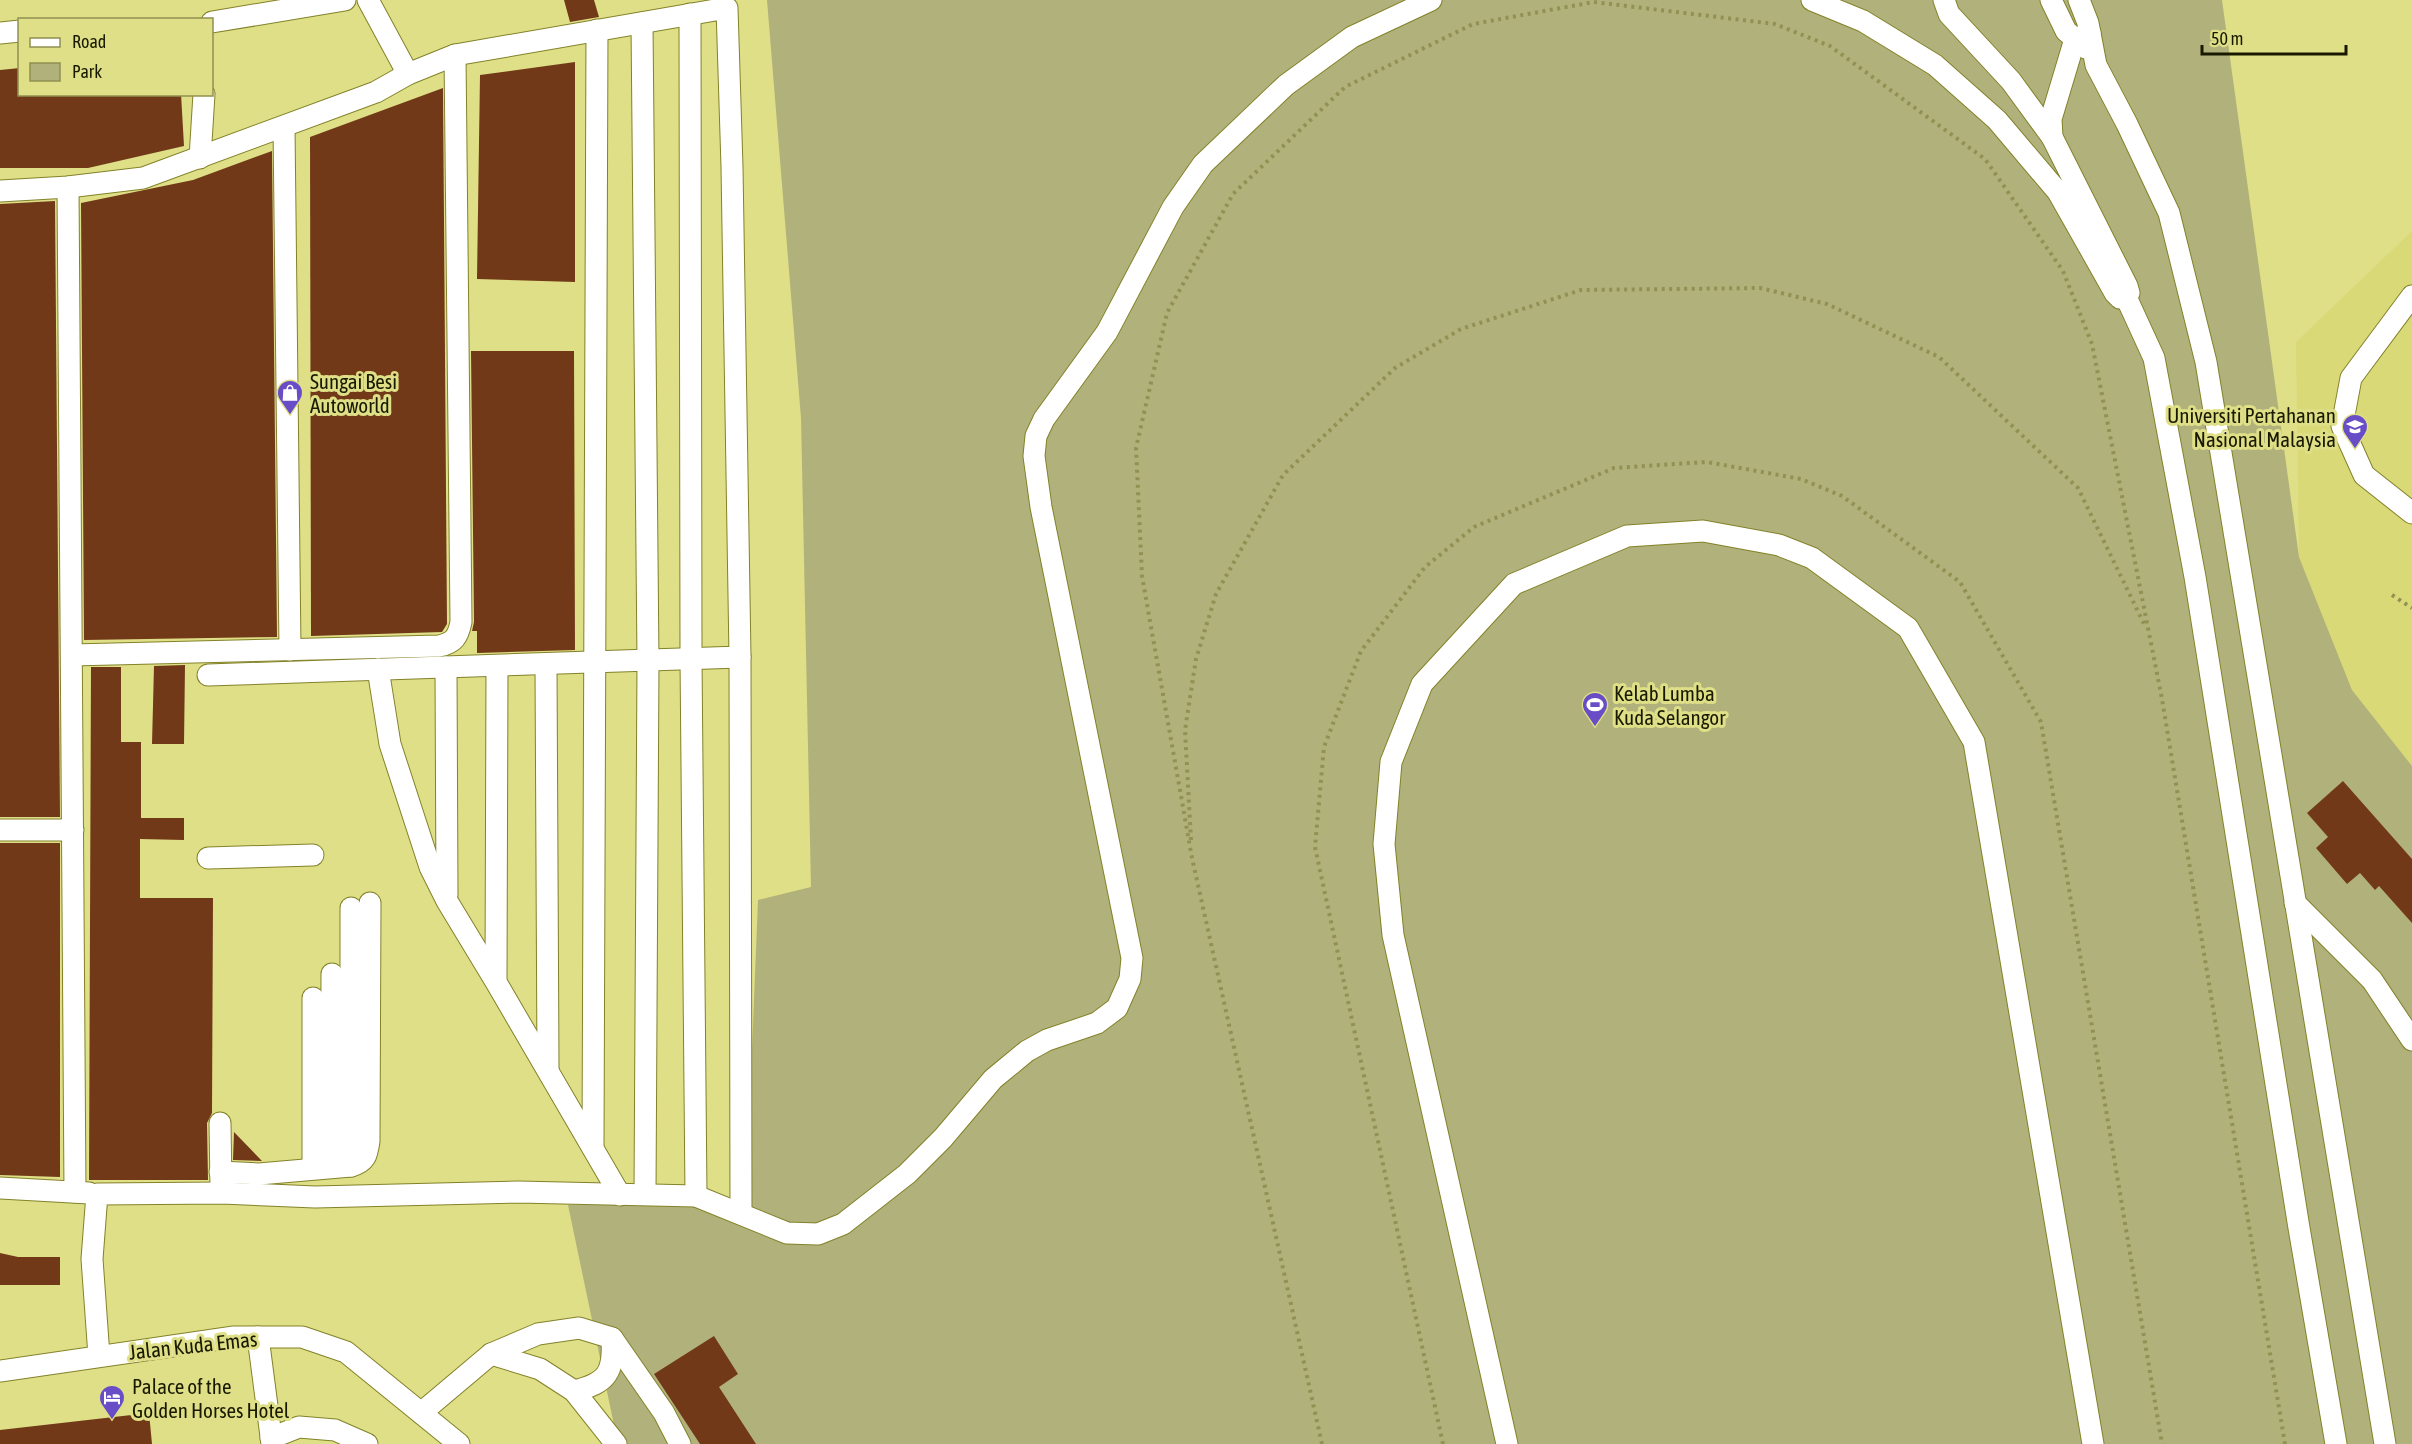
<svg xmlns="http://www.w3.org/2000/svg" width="2412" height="1444" viewBox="0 0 2412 1444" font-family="'Asap Condensed',sans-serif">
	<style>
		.built { fill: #d9d978 }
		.green { fill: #b1b27b }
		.building { fill: #713918 }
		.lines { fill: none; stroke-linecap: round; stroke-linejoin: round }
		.minor-casing { stroke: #838229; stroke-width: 23 }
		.path { stroke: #919153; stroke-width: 4; stroke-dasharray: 3 4.5; stroke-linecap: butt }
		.minor { stroke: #fff; stroke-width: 21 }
		.labels { text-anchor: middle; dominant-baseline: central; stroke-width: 6; stroke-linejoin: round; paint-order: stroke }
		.poi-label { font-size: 21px; fill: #191900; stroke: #dfdf88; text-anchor: start }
		.street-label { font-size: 21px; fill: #191900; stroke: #dfdf88 }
	</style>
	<rect width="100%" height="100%" fill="#dfdf88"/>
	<polygon class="built" points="2412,231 2412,766 2352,690 2299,557 2296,342"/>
	<polygon class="green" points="767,0 2222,0 2299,557 2352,690 2412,766 2412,1444 618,1444 568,1205 746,1200 758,900 811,887 801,418"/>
	<g class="building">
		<polygon points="564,0 594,0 599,17 570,22"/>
		<polygon points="575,62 575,282 477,279 480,75"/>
		<polygon points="20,68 20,94 181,94 184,146 88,168 0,168 0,70"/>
		<polygon points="443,88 447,624 442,632 311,636 310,137"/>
		<polygon points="272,151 277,637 84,640 81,203 193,180"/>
		<polygon points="55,201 60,817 0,817 0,204"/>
		<polygon points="471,351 574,351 575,650 477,653 477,631 472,631 474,622"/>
		<polygon points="185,665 184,744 152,744 154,666"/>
		<polygon points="91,667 121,667 121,742 141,742 141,818 184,818 184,840 140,839 140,898 213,898 212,1113 207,1123 208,1180 89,1180"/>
		<polygon points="2343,781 2412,859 2412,923 2379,886 2375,890 2360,873 2347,884 2316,848 2328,837 2307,813"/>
		<polygon points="0,843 60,843 60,1177 0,1175"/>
		<polygon points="234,1132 262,1161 233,1160"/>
		<polygon points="0,1253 18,1257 60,1257 60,1285 0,1285"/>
		<polygon points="714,1336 738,1374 719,1387 756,1444 700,1444 654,1374"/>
		<polygon points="149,1413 152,1444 0,1444 0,1430"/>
	</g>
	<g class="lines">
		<defs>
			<g id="minor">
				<polyline points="368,0 408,74"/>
				<polyline points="1812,0 1863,21 1935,65 1997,120 2058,192 2115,293 2120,298 2126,297 2129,293 2127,286 2052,137 2051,119 2075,39 2090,33"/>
				<polyline points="1944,0 1949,14 2011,81 2052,137"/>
				<polyline points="2051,0 2066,31 2086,48"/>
				<polyline points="2079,0 2088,23 2096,65 2127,124 2169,213 2206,362 2385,1444"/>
				<polyline points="690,14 691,659 696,1196"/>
				<polyline points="212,22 345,0"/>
				<polyline points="642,23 648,661 645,1194"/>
				<polyline points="0,33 20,31"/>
				<polyline points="284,127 290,650"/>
				<polyline points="200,158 204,94"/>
				<polyline points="68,187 75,1192"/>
				<polyline points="0,191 68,187 143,178 376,92 408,74 455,55 727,8 732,167 740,657 208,675"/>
				<polyline points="2412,296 2351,378 2342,426 2364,475 2412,513"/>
				<polyline points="2126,297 2154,358 2195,577 2299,1228 2336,1444"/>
				<path d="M72,655L439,646C454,643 458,637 461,622L455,55"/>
				<polyline points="740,657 741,1213"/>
				<polyline points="546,664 548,1068"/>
				<polyline points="446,667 447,895"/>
				<polyline points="378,669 390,744 430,867 447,901 496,982 620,1195"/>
				<polyline points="0,830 73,830"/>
				<polyline points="208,858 313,855"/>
				<polyline points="2295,903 2372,980 2412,1040"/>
				<polyline points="351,908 351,1166"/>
				<polyline points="496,980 497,666"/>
				<polyline points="313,998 313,1168"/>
				<polyline points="220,1123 221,1187"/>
				<polyline points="593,1148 597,30"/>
				<polyline points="331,1167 332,974"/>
				<path d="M220,1172L259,1174L351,1166C366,1162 367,1155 369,1141L370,903"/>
				<polyline points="0,1188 89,1193"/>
				<polyline points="258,1337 272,1444"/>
				<polyline points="491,1354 540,1369 574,1391 616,1444"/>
				<polyline points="99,1356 92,1259 97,1194 222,1193 315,1197 518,1192 696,1196 787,1233 818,1234 843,1224 907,1174 943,1138 993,1079 1027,1051 1047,1040 1097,1023 1117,1008 1130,979 1132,958 1041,507 1034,456 1036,436 1044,419 1107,332 1173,207 1203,164 1286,85 1352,37 1431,0"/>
				<polyline points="0,1371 234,1337 302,1337 346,1352 459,1444"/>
				<path d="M574,1391C608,1383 614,1372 612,1338"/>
				<polyline points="421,1413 491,1354 538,1334 579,1328 612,1338 664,1413 680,1444"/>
				<polyline points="271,1438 299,1427 335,1430 367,1444"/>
				<polyline points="1507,1444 1393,935 1384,844 1391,762 1422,684 1514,584 1627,536 1703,531 1779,545 1812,558 1908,628 1974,742 2093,1444"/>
			</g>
		</defs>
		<use href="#minor" class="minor-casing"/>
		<g class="path">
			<polyline points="2392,595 2412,608"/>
			<polyline points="1191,840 1185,730 1196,659 1216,594 1283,475 1395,368 1461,329 1581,290 1760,288 1827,304 1939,357 2078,488 2146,628"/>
			<polyline points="1322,1444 1192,858 1142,576 1136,448 1167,313 1233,194 1345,87 1473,24 1594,2 1775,24 1830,46 1985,159 2063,271 2092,344 2162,699 2285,1444"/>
			<polyline points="1443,1444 1315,847 1324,747 1361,651 1425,567 1474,527 1614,468 1707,462 1801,479 1842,496 1960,582 2041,722 2162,1444"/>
		</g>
		<use href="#minor" class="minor"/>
	</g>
	<defs>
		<symbol id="shop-pin" viewBox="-11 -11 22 30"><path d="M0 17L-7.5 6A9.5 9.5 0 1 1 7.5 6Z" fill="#684dc6" stroke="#dfdf88"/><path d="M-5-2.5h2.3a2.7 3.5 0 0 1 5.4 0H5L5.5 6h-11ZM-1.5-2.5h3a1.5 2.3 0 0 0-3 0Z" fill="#fff"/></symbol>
		<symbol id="university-pin" viewBox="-11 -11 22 30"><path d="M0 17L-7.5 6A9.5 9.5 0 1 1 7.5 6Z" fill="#684dc6" stroke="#dfdf88"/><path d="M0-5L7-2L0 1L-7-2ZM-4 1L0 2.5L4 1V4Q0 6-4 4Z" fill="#fff"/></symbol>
		<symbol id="stadium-pin" viewBox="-11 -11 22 30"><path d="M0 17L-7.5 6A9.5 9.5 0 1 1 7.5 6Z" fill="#684dc6" stroke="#dfdf88"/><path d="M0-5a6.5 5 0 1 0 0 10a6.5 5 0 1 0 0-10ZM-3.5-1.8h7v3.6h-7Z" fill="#fff"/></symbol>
		<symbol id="hotel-pin" viewBox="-11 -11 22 30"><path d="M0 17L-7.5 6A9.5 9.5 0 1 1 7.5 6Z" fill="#684dc6" stroke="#dfdf88"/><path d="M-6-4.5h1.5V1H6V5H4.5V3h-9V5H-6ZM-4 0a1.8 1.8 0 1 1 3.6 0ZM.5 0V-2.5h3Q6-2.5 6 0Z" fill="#fff"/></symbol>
	</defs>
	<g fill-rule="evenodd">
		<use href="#shop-pin" x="275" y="378" width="30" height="40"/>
		<use href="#university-pin" x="2340" y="412" width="30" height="40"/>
		<use href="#stadium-pin" x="1580" y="690" width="30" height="40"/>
		<use href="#hotel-pin" x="97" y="1383" width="30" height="40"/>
	</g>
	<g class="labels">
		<g class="poi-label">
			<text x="310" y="381">Sungai Besi<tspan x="310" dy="24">Autoworld</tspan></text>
			<text x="2336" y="415" text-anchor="end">Universiti Pertahanan<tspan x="2336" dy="24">Nasional Malaysia</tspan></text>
			<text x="1614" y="693">Kelab Lumba<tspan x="1614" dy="24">Kuda Selangor</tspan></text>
			<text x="132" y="1386">Palace of the<tspan x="132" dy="24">Golden Horses Hotel</tspan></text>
		</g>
		<g class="street-label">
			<text transform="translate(193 1345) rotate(-6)">Jalan Kuda Emas</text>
		</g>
	</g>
	<rect x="18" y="18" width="195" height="78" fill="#dfdf88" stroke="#909052" stroke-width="1.5"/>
	<rect x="30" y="38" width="30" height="9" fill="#ffffff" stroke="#909052" stroke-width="1.5"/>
	<text x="72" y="48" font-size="18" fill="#191900">Road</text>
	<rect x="30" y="63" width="30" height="18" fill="#b1b27b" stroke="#909052" stroke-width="1.5"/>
	<text x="72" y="78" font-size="18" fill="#191900">Park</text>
	<path d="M2202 45v9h144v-9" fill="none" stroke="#191900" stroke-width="3"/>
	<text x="2211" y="45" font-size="18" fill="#191900" stroke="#dfdf88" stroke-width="4.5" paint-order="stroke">50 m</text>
</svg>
